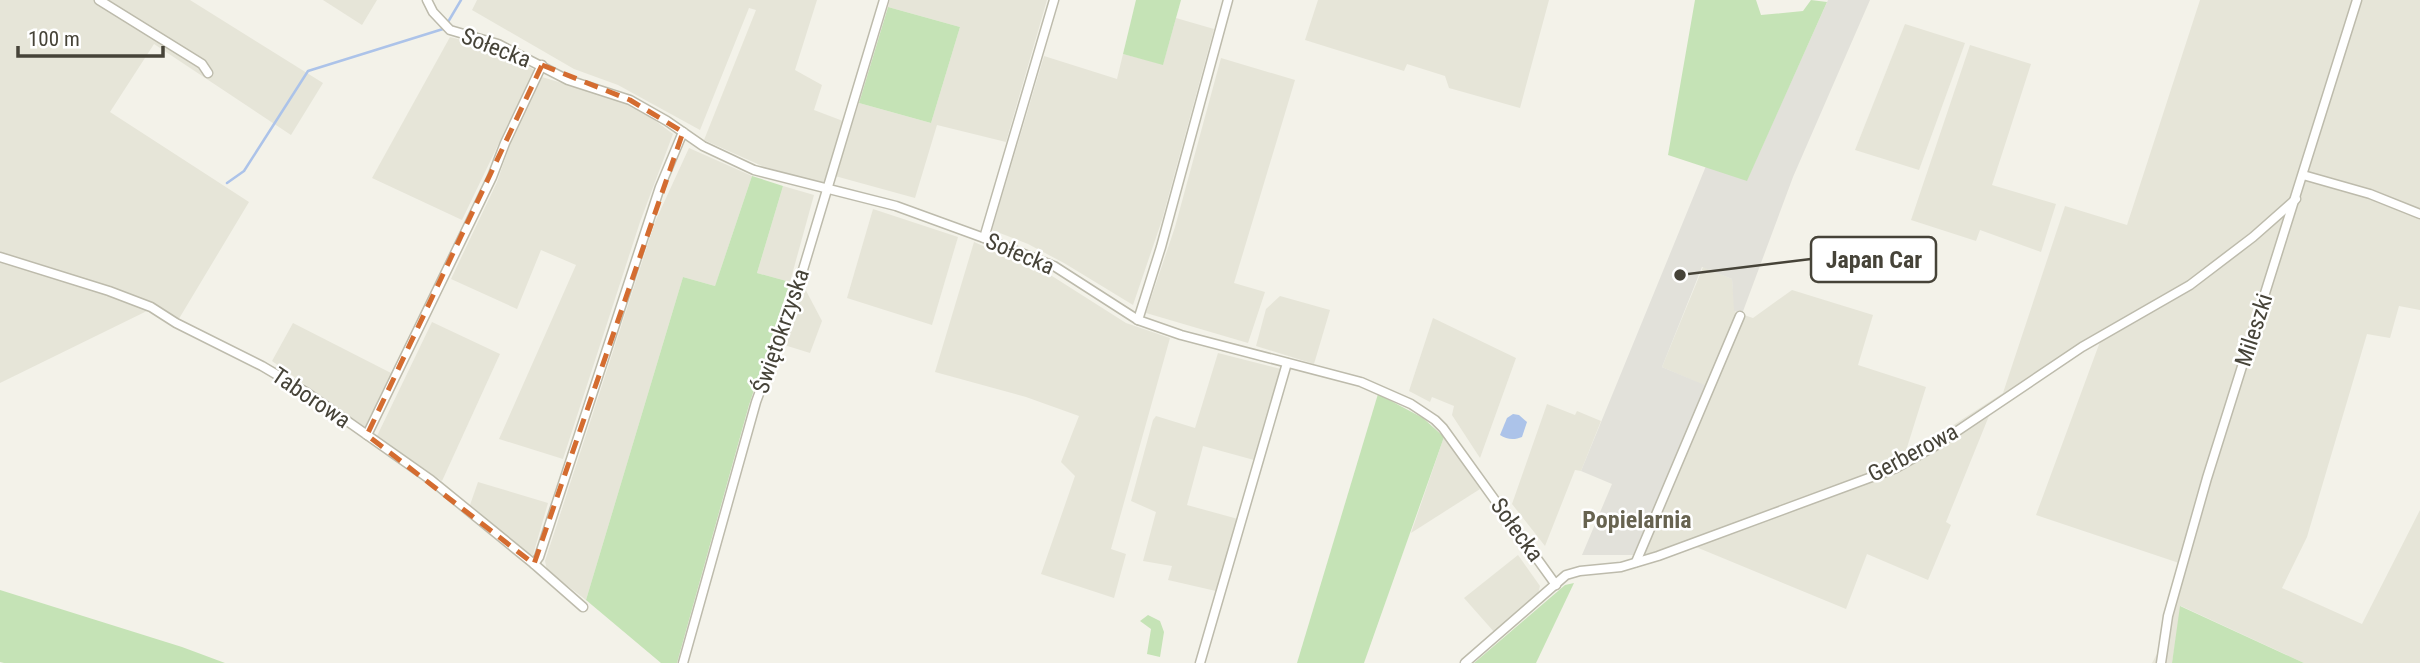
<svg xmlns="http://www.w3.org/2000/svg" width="2420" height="663" viewBox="0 0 2420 663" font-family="'Roboto Condensed',sans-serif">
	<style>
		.residential { fill: #e6e5d8 }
		.industrial { fill: #e2e1da }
		.green { fill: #c5e3b6 }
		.water { fill: #acc3e9 }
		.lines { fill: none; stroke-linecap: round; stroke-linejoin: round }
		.stream { stroke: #acc3e9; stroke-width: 2.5 }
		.street-casing { stroke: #bdbbac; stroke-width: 11 }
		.street { stroke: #fff; stroke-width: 8 }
		.marked { fill: none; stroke: #d46c30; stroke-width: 5; stroke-dasharray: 14 9; stroke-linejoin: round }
		.labels { text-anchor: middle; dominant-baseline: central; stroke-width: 5; stroke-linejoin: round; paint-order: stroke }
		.street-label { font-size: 23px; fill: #464338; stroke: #fff }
		.neighbourhood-label { font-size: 24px; font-weight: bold; fill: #676350; stroke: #fff }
		.leader { fill: none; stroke: #464338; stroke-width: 2.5 }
		.callout-dot { fill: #464338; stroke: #fff; stroke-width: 2.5 }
		.callout { fill: #fff; stroke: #464338; stroke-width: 2.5 }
		.callout-label { font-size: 24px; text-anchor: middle; font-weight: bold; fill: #464338 }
	</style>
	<rect width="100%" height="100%" fill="#f3f2e9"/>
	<g class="residential">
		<polygon points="0,0 190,0 323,83 291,135 154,44 110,112 249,202 177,322 151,309 0,383"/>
		<polygon points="323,0 377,0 362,25"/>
		<polygon points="477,0 817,0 795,70 822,85 814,110 843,121 825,184 762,166 704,140 756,10 749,8 700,130 618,85 574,69 472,10"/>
		<polygon points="890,0 1047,0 1006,142 937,125 915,198 835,176 859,103 931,123 960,27 888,7"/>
		<polygon points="1318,0 1549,0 1520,108 1449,88 1445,76 1407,64 1404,71 1305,40"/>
		<polygon points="2200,0 2420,0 2420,310 2399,306 2390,338 2367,334 2307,537 2282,588 2362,624 2420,510 2420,663 2304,663 2181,606 2172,663 2152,663 2165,639 2182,564 2036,515 2101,339 1993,406 1946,522 1951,525 1928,580 1867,554 1846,609 1696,547 1636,563 1710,388 1662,367 1703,267 1732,279 1735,312 1753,318 1792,290 1873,315 1858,365 1926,387 1904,457 2003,393 2065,206 2127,225"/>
		<polygon points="1176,18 1214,29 1162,220 1133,305 1064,263 1028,244 992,230 1044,56 1117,79 1123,54 1163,64"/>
		<polygon points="1905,24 1965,43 1919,170 1855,150"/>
		<polygon points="450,37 497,49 534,70 462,220 372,178"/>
		<polygon points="1970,45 2031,64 1992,185 2056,204 2041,252 1980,230 1976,241 1911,220"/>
		<polygon points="1221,58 1295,80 1234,283 1265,292 1248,343 1146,313 1175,227"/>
		<polygon points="542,77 625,102 637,107 673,134 640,222 563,459 499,439 576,265 541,250 517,309 451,279 497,182 514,133"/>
		<polygon points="689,148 752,176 715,286 683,277 586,600 547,570 545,561 655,222"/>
		<polygon points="783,186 814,195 790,282 757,273"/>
		<polygon points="873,209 958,237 932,325 847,298"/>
		<polygon points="974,242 1052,276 1126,323 1170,338 1111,549 1126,554 1114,598 1041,574 1075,476 1061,462 1079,416 1026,397 935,372"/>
		<polygon points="802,283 822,321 810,353 781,344"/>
		<polygon points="1280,296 1330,310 1314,364 1256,346 1266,309"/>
		<polygon points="1433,318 1516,358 1480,458 1452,415 1454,406 1432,397 1430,402 1409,391"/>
		<polygon points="432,322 500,354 442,481 377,436"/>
		<polygon points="293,323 391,373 365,427 272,361"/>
		<polygon points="1218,353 1281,369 1254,460 1203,446 1187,505 1238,519 1216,591 1168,580 1172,566 1143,561 1156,512 1131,501 1153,420 1156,416 1195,428"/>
		<polygon points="1547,404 1575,415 1577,411 1601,421 1581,471 1575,470 1545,546 1512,504"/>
		<polygon points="1444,437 1480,489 1411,533"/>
		<polygon points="478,482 548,503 533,555 524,552 470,505"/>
		<polygon points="1518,555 1540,586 1538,594 1495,633 1464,598"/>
	</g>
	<polygon class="industrial" points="1828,0 1870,0 1793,177 1742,314 1734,311 1732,279 1702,267 1662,367 1707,386 1633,555 1582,555 1612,484 1581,471 1706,166 1747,180"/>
	<g class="green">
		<polygon points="1136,0 1181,0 1163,65 1123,54"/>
		<polygon points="1695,0 1756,0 1761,15 1803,11 1811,0 1827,2 1747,181 1668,155"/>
		<polygon points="888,7 960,27 931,123 859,103"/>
		<polygon points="752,176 783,186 757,273 790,282 749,405 677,663 661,663 586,600 683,277 715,286"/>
		<polygon points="1378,394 1423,418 1444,437 1364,663 1297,663"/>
		<polygon points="1574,583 1536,663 1474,663 1565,585"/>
		<polygon points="0,590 182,647 225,663 4,663 0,662"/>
		<polygon points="2180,606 2304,663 2172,663"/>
		<polygon points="1148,615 1160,621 1164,632 1160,657 1147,654 1151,629 1140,621"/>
	</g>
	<path class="water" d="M1513,414L1519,415L1527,422L1522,437C1515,440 1507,440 1500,435L1507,418Z"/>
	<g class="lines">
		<g class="stream">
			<polyline points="448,22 461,0"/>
			<polyline points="227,183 244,171 308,71 443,29"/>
		</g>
		<defs>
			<g id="street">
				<polyline points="99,0 202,64 208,73"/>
				<polyline points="427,0 433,12 450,30 498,44 568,80 630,100 667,121 703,146 754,170 896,206 984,238 1054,266 1138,320 1181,335 1361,382 1411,404 1435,420 1443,428 1556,585"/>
				<polyline points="2303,175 2370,194 2420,214"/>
				<polyline points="984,238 1054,0"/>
				<polyline points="0,257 109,291 151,307 176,323 262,366 306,392 431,480 534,564 583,607"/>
				<polyline points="1138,320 1161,247 1228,0"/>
				<polyline points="367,435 492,177 505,143 542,65"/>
				<polyline points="1636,562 1740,316"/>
				<polyline points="534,564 539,557 660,187 683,132"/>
				<polyline points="683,663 756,402 799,283 884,0"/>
				<polyline points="1200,663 1287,363"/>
				<polyline points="1465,663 1566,575 1580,571 1621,567 1658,556 1896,468 1935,446 2082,347 2190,285 2253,237 2296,199"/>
				<polyline points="2161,663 2168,616 2207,478 2357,0"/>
			</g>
		</defs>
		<use href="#street" class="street-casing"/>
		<use href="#street" class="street"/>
	</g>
	<path class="marked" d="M542,65L630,100L683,132L534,564L367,435Z"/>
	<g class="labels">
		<g class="street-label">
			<text transform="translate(496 48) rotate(21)">Sołecka</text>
			<text transform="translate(1020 254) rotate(23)">Sołecka</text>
			<text transform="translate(2254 330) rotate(-72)">Mileszki</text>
			<text transform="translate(781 331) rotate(-71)">Świętokrzyska</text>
			<text transform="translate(311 398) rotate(34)">Taborowa</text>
			<text transform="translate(1913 453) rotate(-28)">Gerberowa</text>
			<text transform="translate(1517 530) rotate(54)">Sołecka</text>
		</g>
		<g class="neighbourhood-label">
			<text x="1637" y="520">Popielarnia</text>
		</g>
	</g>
	<path class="leader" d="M1680 275L1811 259"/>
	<circle class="callout-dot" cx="1680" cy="275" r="7"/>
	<rect class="callout" x="1811" y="237" width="125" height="45" rx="7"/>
	<g class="callout-label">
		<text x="1874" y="268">Japan Car</text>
	</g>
	<path d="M18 46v10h145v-10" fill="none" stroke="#464338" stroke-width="3.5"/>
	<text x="28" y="46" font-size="21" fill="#464338" stroke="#ffffff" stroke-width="5" paint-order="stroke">100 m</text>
</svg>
